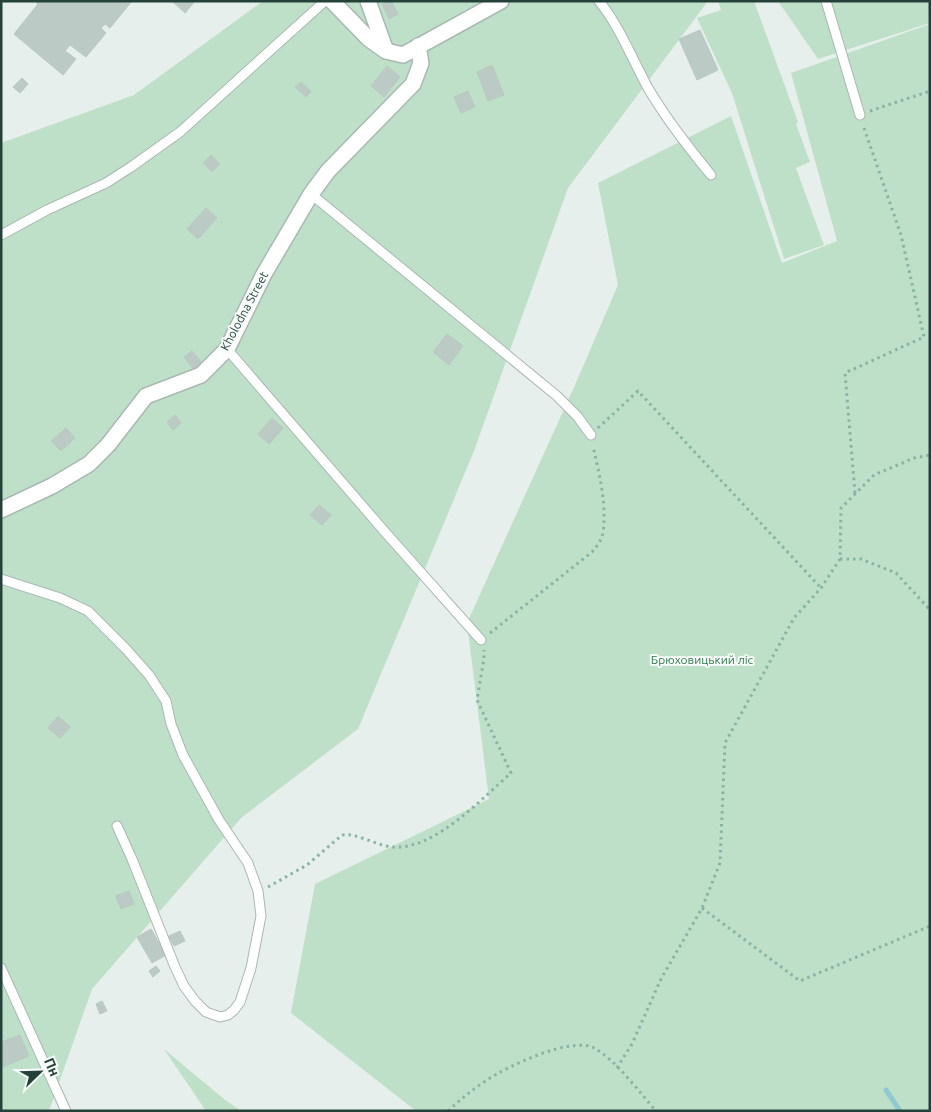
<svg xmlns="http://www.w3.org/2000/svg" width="931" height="1112" viewBox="0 0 931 1112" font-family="Ubuntu,sans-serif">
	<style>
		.green { fill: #bfe0c8 }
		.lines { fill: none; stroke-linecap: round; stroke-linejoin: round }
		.stream { stroke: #8ec9d4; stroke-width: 5 }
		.building { fill: #bbcac4; stroke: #b8c9c2 }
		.service-casing { stroke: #a8b8b2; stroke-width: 11 }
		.minor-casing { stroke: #a8b8b2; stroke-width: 18 }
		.path { stroke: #86b3a5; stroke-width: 3; stroke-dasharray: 2.5 4; stroke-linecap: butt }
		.service { stroke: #fff; stroke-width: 9 }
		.minor { stroke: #fff; stroke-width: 15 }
		.labels { text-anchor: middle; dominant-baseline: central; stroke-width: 4; stroke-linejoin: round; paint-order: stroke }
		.street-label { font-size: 12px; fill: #24423a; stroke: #f7fbf9 }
		.park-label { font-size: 12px; fill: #2d7a4b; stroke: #f7fbf9 }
	</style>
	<rect width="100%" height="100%" fill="#e6efeb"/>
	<g class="green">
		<polygon points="263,1 708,1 568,188 474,451 358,729 241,818 92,989 49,1111 1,1111 1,143 134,95"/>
		<polygon points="718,1 754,1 798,122 796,124 810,162 796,168 824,245 784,259 732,93 697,18 721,10"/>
		<polygon points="778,1 930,1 930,23 818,59"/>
		<polygon points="930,24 930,1111 416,1111 291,1013 315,884 489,799 467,623 575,385 618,285 598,183 731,116 782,263 837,241 791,73"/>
		<polygon points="164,1049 224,1099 241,1111 206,1111"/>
	</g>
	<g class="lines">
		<polyline class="stream" points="886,1090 900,1111"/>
	</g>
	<g class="building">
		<polygon points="35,1 132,1 110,28 105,24 101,28 106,33 86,57 70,45 65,51 76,59 63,75 14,34 38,4"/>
		<polygon points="172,1 195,1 185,13"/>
		<polygon points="388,1 391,1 398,14 389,19 382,4"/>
		<polygon points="700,30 718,70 697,80 679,39"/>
		<polygon points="492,65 504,95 488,101 477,72"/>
		<polygon points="387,66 400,77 384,97 371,86"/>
		<polygon points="22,78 28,84 20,93 13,87"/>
		<polygon points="301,82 311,91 306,97 295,87"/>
		<polygon points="468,91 475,107 461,113 454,97"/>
		<polygon points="211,155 220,164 212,172 203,163"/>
		<polygon points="206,208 217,218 198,239 187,229"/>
		<polygon points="447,334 463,346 449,365 433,352"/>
		<polygon points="192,351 202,363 194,370 184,357"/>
		<polygon points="175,415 181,423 173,430 167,422"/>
		<polygon points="272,418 283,428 269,444 258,434"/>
		<polygon points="66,428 75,438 61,451 51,441"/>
		<polygon points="319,505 331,515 322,525 310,515"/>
		<polygon points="58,716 70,727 60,738 48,728"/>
		<polygon points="129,891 134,904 121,909 116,896"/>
		<polygon points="151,929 166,955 152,963 137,937"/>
		<polygon points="180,931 185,941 174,946 169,936"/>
		<polygon points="156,966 160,971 153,977 149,971"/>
		<polygon points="102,1001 107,1011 100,1014 96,1004"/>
		<polygon points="20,1035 29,1056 3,1067 1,1063 1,1042"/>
	</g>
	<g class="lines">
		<defs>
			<g id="service">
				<path d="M599,1C620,27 632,59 648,88C666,119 688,147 711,175"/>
				<polyline points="826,1 860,115"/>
				<polyline points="311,194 557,396 577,416 591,435"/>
				<polyline points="1,235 47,210 106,183 131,167 180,132 325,1"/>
				<polyline points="227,349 385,532 481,640"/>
				<polyline points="1,579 60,598 88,611 126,649 149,675 166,701 171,724 183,755 219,820 248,863 258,891 261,916 251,968 240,1002 234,1010 228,1015 220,1017 206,1012 195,1001 184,986 175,967 132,859 117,826"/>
				<polyline points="1,968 66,1111"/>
			</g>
			<g id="minor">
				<polyline points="332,1 369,39 386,51 403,55 501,1"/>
				<polyline points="368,1 386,51"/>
				<polyline points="1,510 52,486 89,464 108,445 146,396 201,375 227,349 264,274 311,194 328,171 413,84 421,63 418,46"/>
			</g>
		</defs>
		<use href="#service" class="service-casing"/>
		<use href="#minor" class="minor-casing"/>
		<g class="path">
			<polyline points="870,111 930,91"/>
			<polyline points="598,428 638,391 821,588"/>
			<polyline points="855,493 845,373 924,337 901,235 863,125"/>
			<polyline points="840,559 861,559 896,573 930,610"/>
			<path d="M490,633L592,552C597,546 602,540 603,532C607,504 599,473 593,446"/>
			<path d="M268,887L307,865L342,835C355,832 377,846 393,847C435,850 481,799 511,773L477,700L484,658V650"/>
			<polyline points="702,908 800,981 930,926"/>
			<polyline points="617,1068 632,1044 661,979 702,908 720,863 725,743 794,618 821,588 840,559 841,508 874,475 914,458 930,455"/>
			<path d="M448,1111C461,1099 473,1089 487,1080C508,1066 571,1036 594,1048C615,1059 640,1093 656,1111"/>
		</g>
		<use href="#service" class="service"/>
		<use href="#minor" class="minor"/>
	</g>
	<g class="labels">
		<g class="street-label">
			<text transform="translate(244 311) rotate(-62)">Kholodna Street</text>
		</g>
		<g class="park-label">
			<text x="702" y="659">Брюховицький ліс</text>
		</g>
	</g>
	<rect width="931" height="1112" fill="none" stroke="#24423a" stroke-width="5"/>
	<g transform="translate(40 1072) rotate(67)" stroke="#f7fbf9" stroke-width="4" paint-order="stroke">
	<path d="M0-4L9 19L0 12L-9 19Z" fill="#24423a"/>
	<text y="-8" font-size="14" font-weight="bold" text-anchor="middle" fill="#24423a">Пн</text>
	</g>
</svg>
